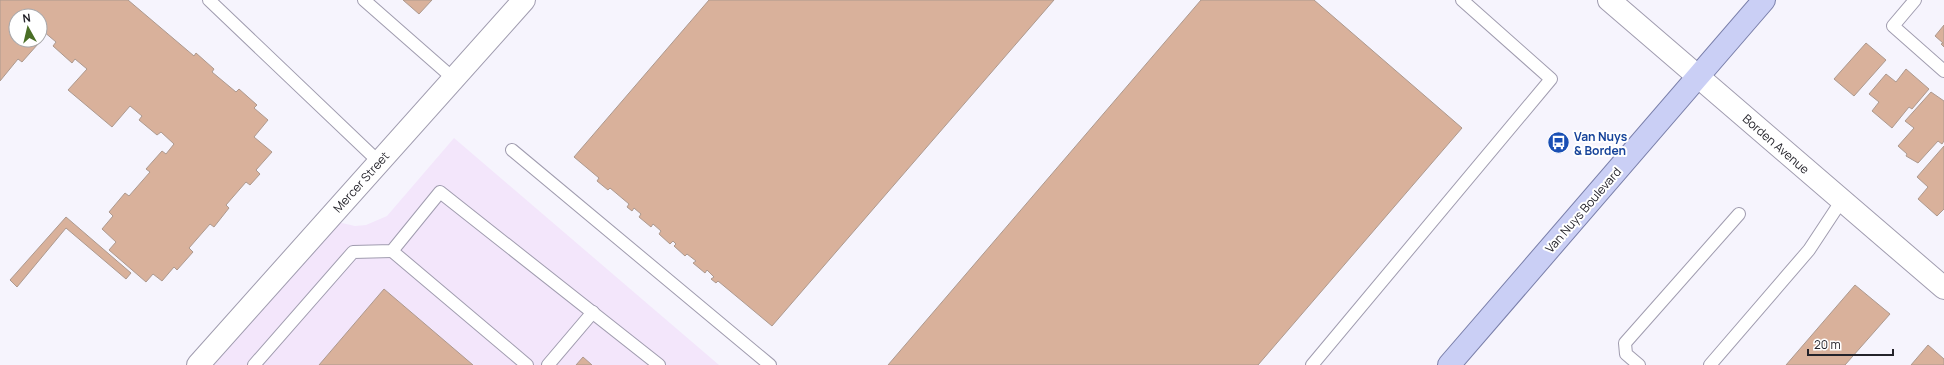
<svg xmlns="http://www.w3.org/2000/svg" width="1944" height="365" viewBox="0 0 1944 365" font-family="Manrope,sans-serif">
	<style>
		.commercial { fill: #f3e6fb }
		.building { fill: #d9b19b; stroke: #ad998e }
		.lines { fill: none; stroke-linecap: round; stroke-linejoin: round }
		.lane-casing { stroke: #a09caf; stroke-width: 14 }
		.street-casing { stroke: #a09caf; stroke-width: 24 }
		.primary-casing { stroke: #797ea9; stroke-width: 24 }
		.lane { stroke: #fff; stroke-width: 12 }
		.street { stroke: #fff; stroke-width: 22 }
		.primary { stroke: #cacff5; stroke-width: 22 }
		.labels { text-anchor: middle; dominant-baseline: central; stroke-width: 4; stroke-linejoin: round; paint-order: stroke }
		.transit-label { font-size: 12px; font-weight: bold; fill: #164399; stroke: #fff; text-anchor: start }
		.street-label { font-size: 12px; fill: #24232a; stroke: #fff }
	</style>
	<rect width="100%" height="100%" fill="#f6f4fd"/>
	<polygon class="commercial" points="454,138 719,365 208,365 333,221 355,226 366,225 387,216"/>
	<g class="building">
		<polygon points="0,0 128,0 194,56 196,53 214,69 212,72 236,92 239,89 257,105 254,108 268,120 254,137 272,152 256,170 260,174 250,185 246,182 226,205 229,208 214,227 210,224 189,248 193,252 177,270 174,267 162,281 153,274 146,282 109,250 116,242 102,229 113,216 109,212 125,193 129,196 150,172 146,169 162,151 166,154 174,144 161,132 157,135 139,120 142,116 130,106 112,127 68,90 87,69 75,59 72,63 53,46 56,42 43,31 40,34 40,16 16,16 16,40 35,40 38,44 22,62 18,59 0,81"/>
		<polygon points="403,0 432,0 419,14"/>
		<polygon points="709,0 1054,0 772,326 718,281 716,283 711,279 714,277 707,270 705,273 693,263 696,261 687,254 685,256 674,246 676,244 673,241 670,244 659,234 661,231 653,224 651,227 639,217 641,214 634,208 632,211 627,207 629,204 610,188 608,190 597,181 599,178 574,157"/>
		<polygon points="1201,0 1314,0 1462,128 1258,365 888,365"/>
		<polygon points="1944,25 1944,47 1941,44 1943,43 1935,36"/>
		<polygon points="1866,43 1886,60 1854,96 1834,79"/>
		<polygon points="1906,69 1929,89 1912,109 1909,107 1892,128 1872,111 1879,102 1869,94 1886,74 1896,82"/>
		<polygon points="1931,92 1944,101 1944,141 1942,144 1938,141 1918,163 1906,156 1907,154 1898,146 1914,128 1905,121"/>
		<polygon points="1944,146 1944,209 1937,216 1918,199 1928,187 1917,177"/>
		<polygon points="66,217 131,273 126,279 66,228 17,287 10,280"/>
		<polygon points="1855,285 1890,314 1845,365 1786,365"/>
		<polygon points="384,289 473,365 319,365"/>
		<polygon points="1928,345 1944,359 1944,365 1911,365"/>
		<polygon points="583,357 592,365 576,365"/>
	</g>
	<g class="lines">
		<defs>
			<g id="lane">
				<polyline points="209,0 379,162"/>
				<polyline points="364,0 454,79"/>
				<polyline points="1915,0 1893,26 1944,71"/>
				<polyline points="512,150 770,365"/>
				<polyline points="392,251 527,365"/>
				<polyline points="254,365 353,252 392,251 440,192 659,365"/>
				<polyline points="548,365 593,312"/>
				<polyline points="1312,365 1551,79 1462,0"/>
				<polyline points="1639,365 1626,354 1625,343 1739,214"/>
				<polyline points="1710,365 1809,250 1842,200"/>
			</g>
			<g id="street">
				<polyline points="1609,0 1944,288"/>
				<polyline points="198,365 524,0"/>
			</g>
			<polyline id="primary" points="1449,365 1764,0"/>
		</defs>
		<use href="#lane" class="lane-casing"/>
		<use href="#street" class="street-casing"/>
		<use href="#primary" class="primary-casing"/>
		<use href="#lane" class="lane"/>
		<use href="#street" class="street"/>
		<use href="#primary" class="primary"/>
	</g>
	<defs>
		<symbol id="bus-disc" viewBox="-11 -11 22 22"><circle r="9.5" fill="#1a4fb4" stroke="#fff"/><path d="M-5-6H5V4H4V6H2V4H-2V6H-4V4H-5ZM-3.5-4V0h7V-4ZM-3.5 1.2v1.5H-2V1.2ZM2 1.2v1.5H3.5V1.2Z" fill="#fff"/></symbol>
	</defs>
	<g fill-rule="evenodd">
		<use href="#bus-disc" x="1546" y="130" width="25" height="25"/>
	</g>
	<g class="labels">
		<g class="transit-label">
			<text x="1574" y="136">Van Nuys<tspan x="1574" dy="14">&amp; Borden</tspan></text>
		</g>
		<g class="street-label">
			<text transform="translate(1776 144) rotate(41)">Borden Avenue</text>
			<text transform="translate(361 182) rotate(-48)">Mercer Street</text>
			<text transform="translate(1583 210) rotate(-49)">Van Nuys Boulevard</text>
		</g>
	</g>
	<g transform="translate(28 28) rotate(352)"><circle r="19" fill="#ffffff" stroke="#a7a7aa"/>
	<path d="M0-3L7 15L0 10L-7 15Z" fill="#4a6e26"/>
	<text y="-6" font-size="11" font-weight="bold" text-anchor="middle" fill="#24232a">N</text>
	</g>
	<path d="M1808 349v6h85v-6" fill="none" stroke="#24232a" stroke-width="2"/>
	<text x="1814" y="349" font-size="12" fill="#24232a" stroke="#ffffff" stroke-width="3" paint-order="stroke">20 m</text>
</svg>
